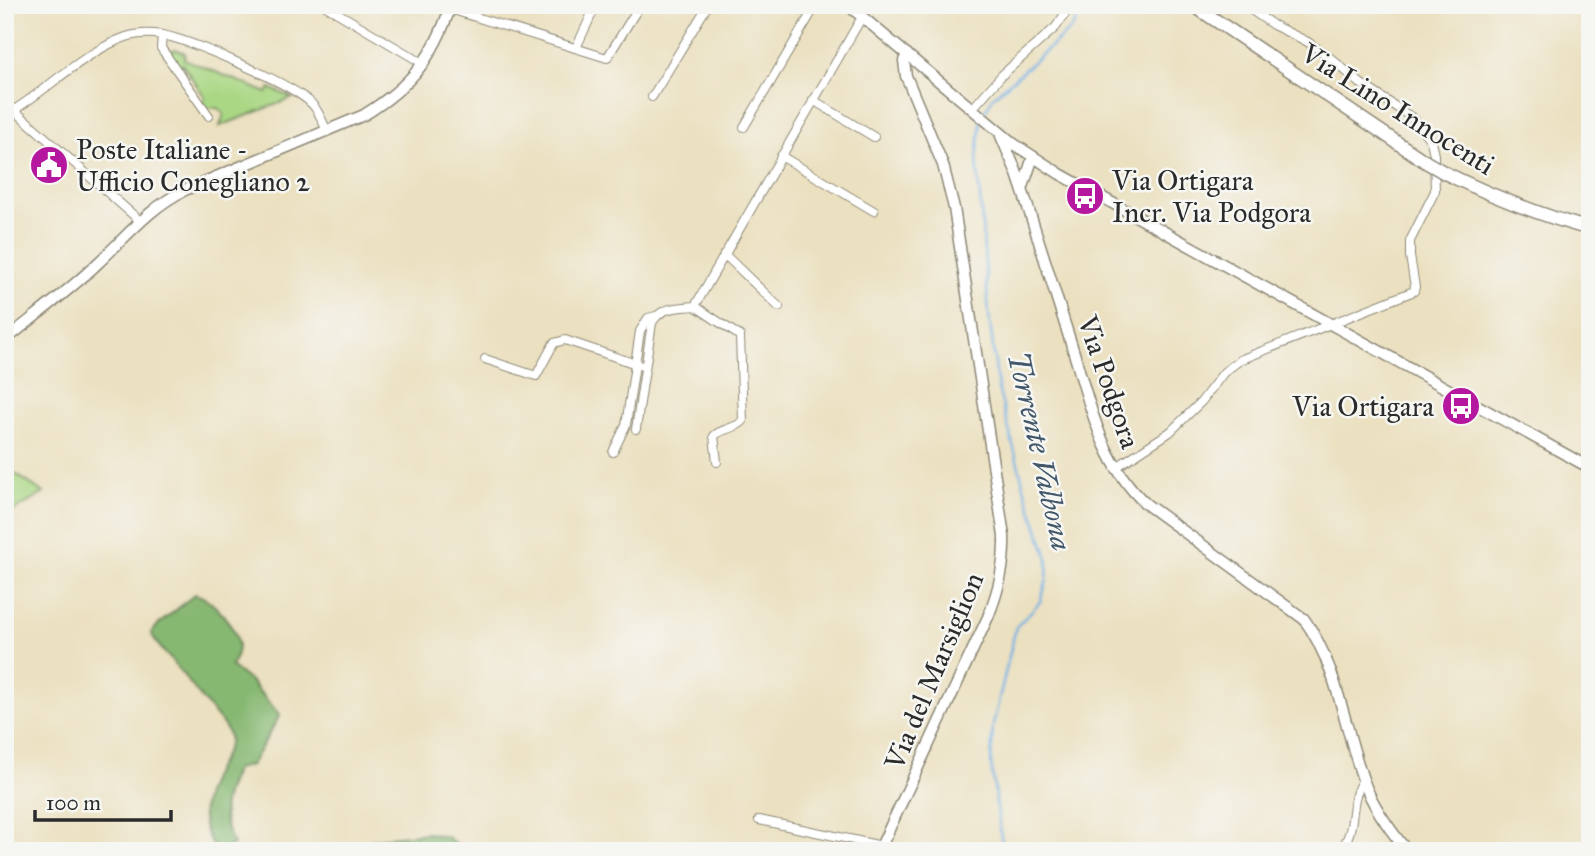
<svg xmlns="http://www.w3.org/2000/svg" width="1595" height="856" viewBox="0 0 1595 856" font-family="'IM FELL Great Primer',serif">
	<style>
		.green { fill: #aad784; stroke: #6a8158; stroke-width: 2 }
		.forest { fill: #87b872; stroke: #59724e; stroke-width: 2 }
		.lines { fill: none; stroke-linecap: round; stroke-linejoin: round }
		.stream { stroke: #6fafe3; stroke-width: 2.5 }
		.street-casing { stroke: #8b8675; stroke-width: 10 }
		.secondary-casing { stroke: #8b8675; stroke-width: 13 }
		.primary-casing { stroke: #8b8675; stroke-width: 15 }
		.street { stroke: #fff; stroke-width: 8 }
		.secondary { stroke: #fff; stroke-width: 10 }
		.primary { stroke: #fff; stroke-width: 12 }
		.primary-bridge-casing { stroke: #8b8675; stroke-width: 15; stroke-linecap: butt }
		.primary-bridge { stroke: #fff; stroke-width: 12 }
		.labels { text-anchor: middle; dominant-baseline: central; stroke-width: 5; stroke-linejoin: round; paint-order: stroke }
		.street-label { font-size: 28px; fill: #2b2b2b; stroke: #f6f6f2 }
		.poi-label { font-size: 28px; fill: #2b2b2b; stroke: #f6f6f2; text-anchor: start }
		.water-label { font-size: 30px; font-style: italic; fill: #43596b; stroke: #f6f6f2 }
	</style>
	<rect width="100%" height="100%" fill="#f6f6f2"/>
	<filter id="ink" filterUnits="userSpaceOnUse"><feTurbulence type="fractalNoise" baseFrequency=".0143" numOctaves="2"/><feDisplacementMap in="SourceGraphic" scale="14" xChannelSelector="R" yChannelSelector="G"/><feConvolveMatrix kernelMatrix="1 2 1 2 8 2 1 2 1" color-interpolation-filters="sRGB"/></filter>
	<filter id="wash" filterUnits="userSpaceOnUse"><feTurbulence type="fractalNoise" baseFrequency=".00686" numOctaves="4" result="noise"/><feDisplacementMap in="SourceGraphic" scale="28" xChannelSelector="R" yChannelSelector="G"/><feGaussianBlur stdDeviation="1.57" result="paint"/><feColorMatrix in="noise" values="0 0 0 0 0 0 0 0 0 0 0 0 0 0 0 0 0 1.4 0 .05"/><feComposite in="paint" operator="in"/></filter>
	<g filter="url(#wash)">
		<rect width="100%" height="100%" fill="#ebe0bf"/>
		<g class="green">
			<polygon points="175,49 185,53 184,59 267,93 270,88 293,98 220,126 224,114 218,108 206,108 202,104 205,97 182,64 178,70 169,55 172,50"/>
			<polygon points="5,471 14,473 44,493 5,516"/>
		</g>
		<g class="forest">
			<path d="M195,594C213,599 236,626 238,645C238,653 235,660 231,666L251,682L280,715L251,765L236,769C222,801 218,812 233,844L222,851H217C192,821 204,791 221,761C225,753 231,745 229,736C226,724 214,715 207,705C197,693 187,679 177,667C168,655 157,647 151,633L159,624Z"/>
			<polygon points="428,833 447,837 464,851 319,851 389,837"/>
		</g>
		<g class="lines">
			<g class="stream">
				<polyline points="983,115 993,97 1072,28 1084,5"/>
				<polyline points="981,121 977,158 989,315 998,388 1026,494 1048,558 1047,580 1040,602 1016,627 993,725 991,764 1003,851"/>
			</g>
		</g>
	</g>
	<g filter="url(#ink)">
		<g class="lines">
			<defs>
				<g id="street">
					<polyline points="324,5 424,64"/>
					<polyline points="450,9 607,58 640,5"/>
					<polyline points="162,35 161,48 209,116"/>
					<polyline points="576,48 596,5"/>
					<polyline points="652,97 708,5"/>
					<polyline points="813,100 874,137"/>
					<polyline points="5,102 140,221"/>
					<polyline points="972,109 1002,75 1056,27 1071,5"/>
					<path d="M14,110C49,88 86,51 126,37C138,33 150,33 162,35C190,40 293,84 312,104C319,111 323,122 327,132"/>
					<polyline points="744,127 816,5"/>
					<polyline points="781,156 874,211"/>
					<polyline points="724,254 779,307"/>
					<path d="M695,306L740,336L743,421C736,429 722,428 714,436L717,462"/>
					<polyline points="485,359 536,376 554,343 565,340 645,367"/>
					<path d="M636,429L652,323C661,306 678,308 695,306L862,17"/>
					<polyline points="613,452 626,425 640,331 648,318 656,316"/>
					<polyline points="1115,468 1170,432 1201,402 1224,372 1240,360 1414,291 1415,287 1410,256 1410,241 1435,191 1434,155 1431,141 1414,119 1360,83 1327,55 1306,41 1273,25 1244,5"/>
					<polyline points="759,820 882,846"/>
					<path d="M1339,851C1359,830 1347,802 1363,780"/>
				</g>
				<g id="secondary">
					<polyline points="848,5 1014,144 1060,174 1590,468"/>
					<path d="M1001,136L1016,171C1035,227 1052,284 1070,340C1089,399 1099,461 1146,504L1304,619C1338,666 1344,728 1364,782C1373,807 1390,830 1407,851"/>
					<polyline points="1023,187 1033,157"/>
					<path d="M5,340C36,315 69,291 98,263C126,237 150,207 185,190L364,115C411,86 434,57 451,5"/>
					<path d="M879,851L988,617C999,589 1005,565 1004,536L954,208L943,165L906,76L904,61L907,54"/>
				</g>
				<g id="primary">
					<polyline points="1193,5 1426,162"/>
					<path d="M1445,173C1492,196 1539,215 1590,229"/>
				</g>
			</defs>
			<use href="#street" class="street-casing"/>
			<use href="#secondary" class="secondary-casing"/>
			<use href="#primary" class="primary-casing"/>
			<use href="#street" class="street"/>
			<use href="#secondary" class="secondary"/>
			<use href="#primary" class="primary"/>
			<defs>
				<polyline id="primary-bridge" points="1426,162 1445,173"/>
			</defs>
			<use href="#primary-bridge" class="primary-bridge-casing"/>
			<use href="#primary-bridge" class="primary-bridge"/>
		</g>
	</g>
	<defs>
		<symbol id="civic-disc" viewBox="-11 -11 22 22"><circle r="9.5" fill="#b5179e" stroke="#f6f6f2"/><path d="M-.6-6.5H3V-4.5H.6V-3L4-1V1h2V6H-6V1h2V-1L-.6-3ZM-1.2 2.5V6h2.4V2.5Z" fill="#fff"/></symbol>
		<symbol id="bus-disc" viewBox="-11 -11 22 22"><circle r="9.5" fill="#b5179e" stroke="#f6f6f2"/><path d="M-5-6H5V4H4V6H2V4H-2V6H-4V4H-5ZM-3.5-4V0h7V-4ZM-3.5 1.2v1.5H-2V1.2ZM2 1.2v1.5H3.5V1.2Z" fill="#fff"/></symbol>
	</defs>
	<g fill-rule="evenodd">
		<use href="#civic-disc" x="27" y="143" width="44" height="44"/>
		<use href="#bus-disc" x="1063" y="174" width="44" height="44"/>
		<use href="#bus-disc" x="1439" y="384" width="44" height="44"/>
	</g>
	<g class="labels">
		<g class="street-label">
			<text transform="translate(1398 109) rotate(32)">Via Lino Innocenti</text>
			<text transform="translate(1109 382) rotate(71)">Via Podgora</text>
			<text transform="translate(934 671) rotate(-67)">Via del Marsiglion</text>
		</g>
		<g class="poi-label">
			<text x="76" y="149">Poste Italiane -<tspan x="76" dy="32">Ufficio Conegliano 2</tspan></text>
			<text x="1112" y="180">Via Ortigara<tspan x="1112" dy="32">Incr. Via Podgora</tspan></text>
			<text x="1434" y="406" text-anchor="end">Via Ortigara</text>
		</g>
		<g class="water-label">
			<text transform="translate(1040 451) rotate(77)">Torrente Valbona</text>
		</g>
	</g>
	<rect width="1595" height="856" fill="none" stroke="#f6f6f2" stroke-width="28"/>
	<path d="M35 810v10h136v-10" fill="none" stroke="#2b2b2b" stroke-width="3.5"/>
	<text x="46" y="810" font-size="21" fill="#2b2b2b" stroke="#f6f6f2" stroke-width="5" paint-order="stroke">100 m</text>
</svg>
